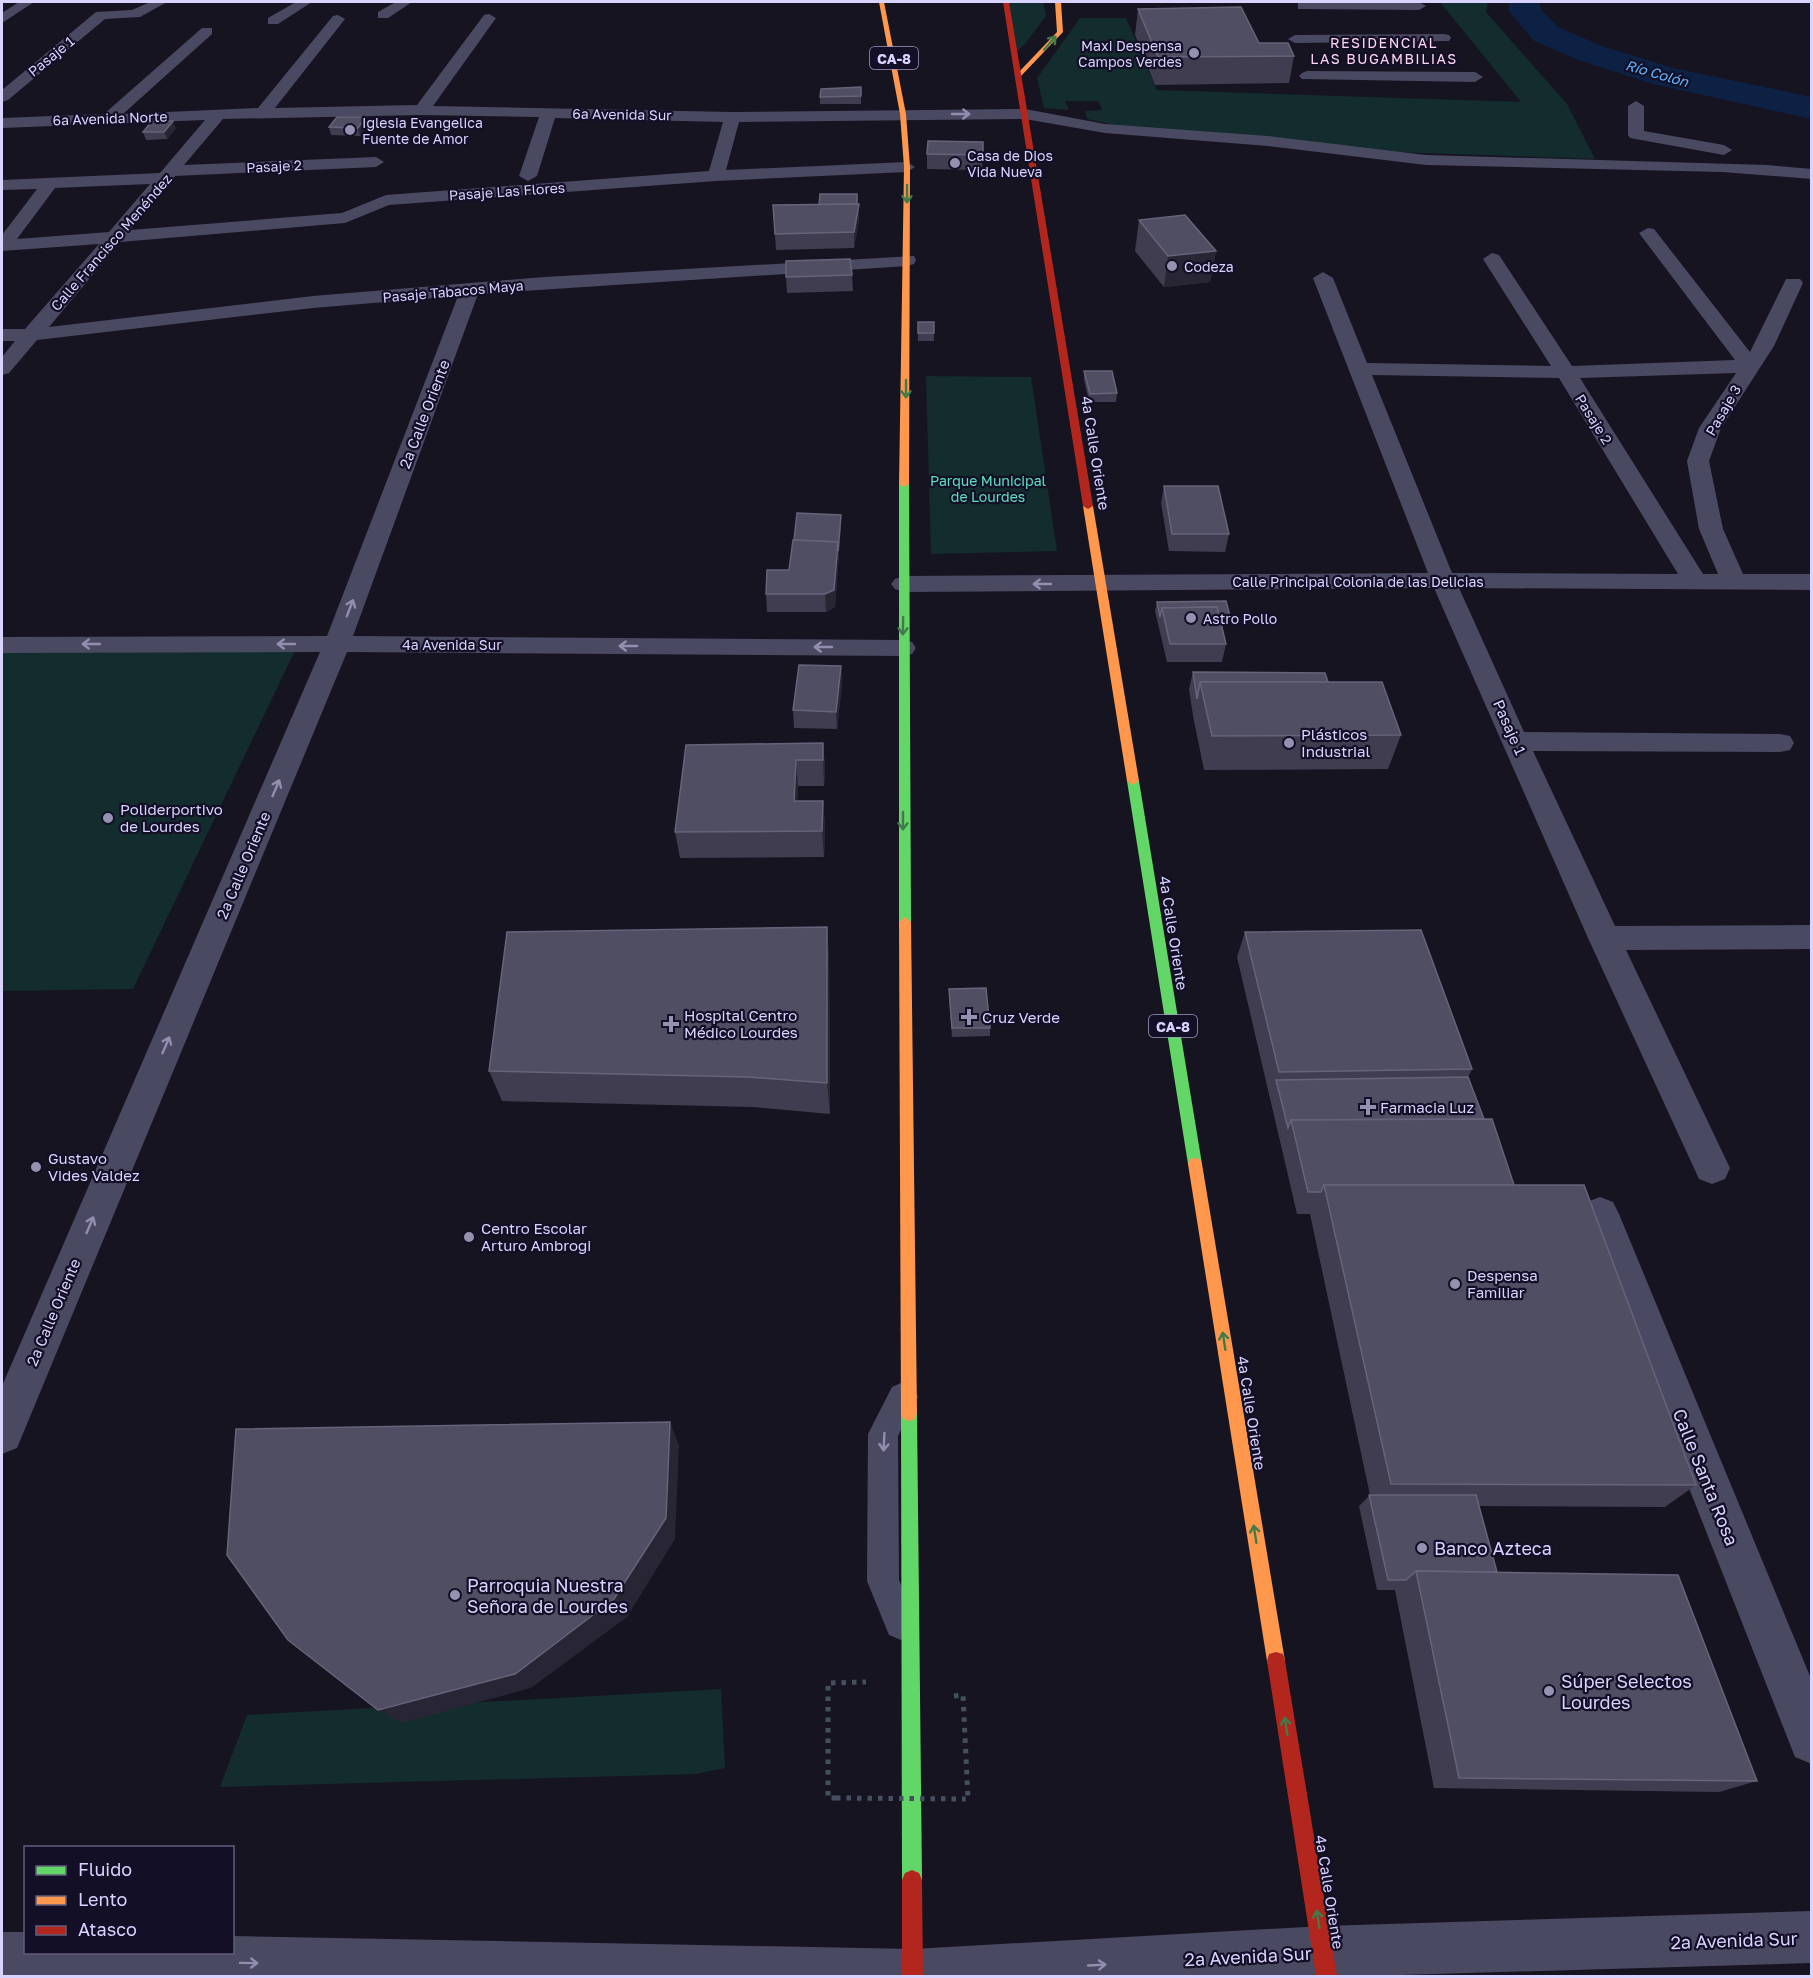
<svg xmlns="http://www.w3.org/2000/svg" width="1813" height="1978" viewBox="0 0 1813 1978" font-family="'Golos Text',sans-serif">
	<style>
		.green { fill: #132c2d }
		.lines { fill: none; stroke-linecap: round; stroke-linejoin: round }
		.river { fill: #0d2144; fill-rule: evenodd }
		.path { stroke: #44505f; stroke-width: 5; stroke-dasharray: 4.5 6; stroke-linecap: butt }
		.lane { fill: #4a4962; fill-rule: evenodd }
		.street { fill: #4a4962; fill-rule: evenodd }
		.fast { fill: #63d668; fill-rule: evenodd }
		.slow { fill: #ff974d; fill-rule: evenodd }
		.jam { fill: #b3261e; fill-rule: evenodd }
		.path-bridge { stroke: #44505f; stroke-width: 5; stroke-dasharray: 4.5 6; stroke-linecap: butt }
		.wall { fill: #403d50 }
		.shaded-wall { fill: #282635 }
		.building { fill: #504e63; stroke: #66637b; stroke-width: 1.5 }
		.oneway { stroke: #3f7c4a }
		.oneway2 { stroke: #928eb0 }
		.poi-dot { fill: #9591b1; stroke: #130f26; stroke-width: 2 }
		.labels { text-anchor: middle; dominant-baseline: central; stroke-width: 4.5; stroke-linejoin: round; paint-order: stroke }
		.far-neighbourhood-label { font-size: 14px; letter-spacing: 1.5px; fill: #ffd6f0; stroke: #130f26 }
		.far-poi-label { font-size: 14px; fill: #d9d4ff; stroke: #130f26; text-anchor: start }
		.far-street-label { font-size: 14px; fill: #d9d4ff; stroke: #130f26 }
		.shield { fill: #130f26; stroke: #9e99be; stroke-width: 1.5 }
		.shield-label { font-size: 14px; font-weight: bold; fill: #d9d4ff }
		.far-water-label { font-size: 14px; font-style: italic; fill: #62b6ff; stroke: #130f26 }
		.far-park-label { font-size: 14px; fill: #5fe0c0; stroke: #130f26 }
		.street-label { font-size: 15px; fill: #d9d4ff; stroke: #130f26 }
		.poi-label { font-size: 15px; fill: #d9d4ff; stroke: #130f26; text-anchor: start }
		.near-street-label { font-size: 18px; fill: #d9d4ff; stroke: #130f26 }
		.near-poi-label { font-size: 18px; fill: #d9d4ff; stroke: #130f26; text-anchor: start }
	</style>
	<rect width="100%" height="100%" fill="#161421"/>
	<g class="green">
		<polygon points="1008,2 1043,2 1046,16 1025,44 1016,52"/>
		<polygon points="1440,2 1488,2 1486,12 1567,104 1595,159 1392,152 1119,126 1087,119 1085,111 1102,110 1098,101 1065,101 1069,110 1044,108 1037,78 1080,18 1126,18 1157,90 1521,102"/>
		<polygon points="926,376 1031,377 1057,551 931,554"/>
		<polygon points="300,640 133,989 2,991 2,647"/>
		<polygon points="721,1689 725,1768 696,1774 220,1787 247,1715"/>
	</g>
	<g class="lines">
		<polygon class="river" points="1509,2 1539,2 1541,9 1558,27 1602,46 1673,68 1812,97 1812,119 1653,84 1578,60 1534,41 1509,11"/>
		<g class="path">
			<polyline points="954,1696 963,1695 968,1799 964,1799"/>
			<polyline points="836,1798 828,1798 828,1683 866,1682"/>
		</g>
		<polygon class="lane" points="903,1382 914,1387 918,1397 898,1436 899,1580 918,1623 913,1635 901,1640 889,1635 867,1581 868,1434 892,1387"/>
		<g class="street">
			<polygon points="19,2 34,2 2,23 2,13"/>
			<polygon points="150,2 167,2 140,17 105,19 8,100 2,102 2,90 96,12 132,10"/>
			<polygon points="296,2 312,2 278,24 268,24 268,18"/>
			<polygon points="396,2 412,2 388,18 378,18 378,12"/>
			<polygon points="1303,2 1419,2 1426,6 1419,10 1298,9 1298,3"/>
			<path d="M489,14L496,18L433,106L732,112L1025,109L1105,124L1268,136L1426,155L1767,165L1812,169V179L1722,172L1426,165L1268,146L1105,133L1025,119L739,122L726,170L907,162L915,167L907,172L716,181L389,205L345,223L120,242L49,327L313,296L545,277L914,256L916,260L914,264L907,266L478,294L353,636L903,640L912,642L916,648L912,654L903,656L347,652L17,1448L2,1454V1386L320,652L2,653V637L327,636L458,296L313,308L37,340L9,373L2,375V357L15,341H2V329H25L99,244L2,251V235L37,189L2,190V180L160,173L205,120L2,128V118L104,114L202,28H212V34L123,114L258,108L333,16L338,15L345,19L275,108L417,105L484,15ZM422,115L539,117L519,176L528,181L537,176L555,118L723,122L709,171L386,195L342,213L130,230L175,176L376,167L384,162L376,157L184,165L223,119ZM150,184L109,232L17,239L55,188Z"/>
			<polygon points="1444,34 1449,35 1451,38 1449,41 1295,43 1288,39 1295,35"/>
			<polygon points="1307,71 1475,72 1483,77 1475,82 1302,79 1299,76 1302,73"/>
			<polygon points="1636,101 1644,106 1644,131 1724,145 1732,150 1724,155 1630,138 1628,135 1628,106"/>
			<path d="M1648,228L1654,229L1750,352L1786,279H1800L1803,283L1774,346L1721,428L1709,461L1723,529L1743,574H1812V590L1459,588L1524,732L1780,734L1790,736L1794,743L1790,750L1780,752L1533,751L1615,926L1812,925V949L1626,950L1730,1168L1725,1179L1712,1184L1699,1179L1694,1168L1588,938L1434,588L904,592L895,589L891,584L895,579L904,576L1428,573L1313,278L1323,272L1333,278L1367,363L1551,366L1483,259L1492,253L1499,255L1572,366L1735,360L1639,233ZM1736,373L1699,428L1687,461L1699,529L1718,574H1703L1580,378ZM1372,375L1559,378L1678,574L1452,573Z"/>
			<polygon points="1600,1197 1613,1202 1619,1214 1812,1681 1812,1764 1795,1757 1581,1214 1587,1202"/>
			<polygon points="1812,1911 1812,1963 1368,1976 2,1976 2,1932 26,1932 26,1952 232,1952 232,1936 913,1949 1323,1926"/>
		</g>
		<g class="fast">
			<polygon points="904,481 909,484 911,922 905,927 899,922 899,484"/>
			<polygon points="1133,777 1139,781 1202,1164 1200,1169 1195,1170 1190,1169 1188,1164 1127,781"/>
			<polygon points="909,1405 915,1407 917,1413 922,1880 919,1887 912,1890 905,1887 902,1880 901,1413 903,1407"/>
		</g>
		<g class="slow">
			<polygon points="879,2 884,2 906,114 910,167 909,484 904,487 899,484 904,167 900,114"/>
			<polygon points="1055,2 1061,2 1063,32 1021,76 1017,76 1017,74 1057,32"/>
			<polygon points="1088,503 1093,506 1139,781 1133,785 1127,781 1083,506"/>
			<polygon points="905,917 911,922 917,1413 915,1419 909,1421 903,1419 901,1413 899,922"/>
			<polygon points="1195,1158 1200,1159 1202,1164 1285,1661 1283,1668 1276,1670 1269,1668 1267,1661 1188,1164 1190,1159"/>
		</g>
		<g class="jam">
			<polygon points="1003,2 1009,2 1093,506 1088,509 1083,506"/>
			<polygon points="1276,1652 1283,1654 1285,1661 1337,1976 1316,1976 1267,1661 1269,1654"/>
			<polygon points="912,1870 919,1873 922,1880 923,1976 902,1976 902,1880 905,1873"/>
		</g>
		<polyline class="path-bridge" points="836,1798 964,1799"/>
	</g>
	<g class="wall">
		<polygon points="1138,9 1294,56 1289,83 1155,85 1135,35"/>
		<polygon points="861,87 861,104 820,104 820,97"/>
		<polygon points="366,117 368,125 360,136 331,135 329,127"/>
		<polygon points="176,128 167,139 146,140 143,132"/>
		<polygon points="983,142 982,170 927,169 927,154"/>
		<polygon points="857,204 859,220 854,248 776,250 773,205"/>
		<polygon points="1139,220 1216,251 1210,282 1164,287 1135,251"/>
		<polygon points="852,275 853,291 787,293 786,277"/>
		<rect x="918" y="322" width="16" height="19"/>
		<polygon points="1084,371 1117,393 1116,402 1089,402 1084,380"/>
		<polygon points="1164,486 1229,534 1225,552 1169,551 1161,503"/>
		<polygon points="841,515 841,524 835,607 826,612 767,612 766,594 789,570 794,540"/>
		<polygon points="1157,602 1230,616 1228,625 1222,625 1226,644 1222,662 1167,662 1155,611"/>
		<polygon points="841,666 842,684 837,729 794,728 793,710"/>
		<polygon points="1193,672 1328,682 1401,735 1388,769 1204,770 1193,716 1189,689"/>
		<polygon points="823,743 825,769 824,786 798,786 797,801 823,801 825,826 824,857 680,858 675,832"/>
		<polygon points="827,927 829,959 830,1114 753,1107 502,1101 489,1071"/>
		<polygon points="1245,932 1472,1069 1468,1077 1484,1119 1514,1185 1696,1485 1665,1507 1479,1506 1497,1572 1757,1781 1719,1792 1434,1788 1395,1590 1377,1590 1359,1506 1370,1495 1310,1214 1297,1214 1237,957"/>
		<polygon points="949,989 990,1028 990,1036 952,1037 949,998"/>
	</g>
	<g class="shaded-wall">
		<polygon points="366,117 368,125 360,136 358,128"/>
		<polygon points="173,121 176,128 167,139 164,132"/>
		<polygon points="859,204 859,220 854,248 854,232"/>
		<polygon points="1216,251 1210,282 1164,287 1168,256"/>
		<polygon points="841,515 841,524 835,607 826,612 825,594 838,542"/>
		<polygon points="841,666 842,684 837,729 836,712"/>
		<polygon points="823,743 825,769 824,786 823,760"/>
		<polygon points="796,760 798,786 796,827 794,801"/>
		<polygon points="823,801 825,826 824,857 822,831"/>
		<polygon points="827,927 829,959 830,1114 827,1083"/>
		<polygon points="670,1422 679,1445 675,1539 627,1617 531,1688 401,1723 378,1710"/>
	</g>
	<g class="building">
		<polygon points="1241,7 1259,43 1288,43 1294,56 1158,57 1138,9"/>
		<polygon points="861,87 861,96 820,97 821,89"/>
		<polygon points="337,117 366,117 358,128 329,127"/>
		<polygon points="152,121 173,121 164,132 143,132"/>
		<polygon points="928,141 983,142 983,155 927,154"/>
		<polygon points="820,194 857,194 857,204 819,205"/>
		<polygon points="859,204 854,232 775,234 773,205"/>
		<polygon points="1185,215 1216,251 1168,256 1139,220"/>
		<polygon points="850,259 852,275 786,277 786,261"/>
		<rect x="918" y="322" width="16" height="11"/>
		<polygon points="1084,371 1112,371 1117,393 1090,394"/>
		<polygon points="1164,486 1218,486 1229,534 1172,534"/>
		<polygon points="797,513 841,515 838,551 838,542 794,540"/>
		<polygon points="793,540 838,542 834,590 825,594 766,594 767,570 789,570"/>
		<polygon points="1226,601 1230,616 1219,616 1217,607 1162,608 1160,617 1157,602"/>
		<polygon points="1217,607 1226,644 1170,644 1162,608"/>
		<polygon points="799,665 841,666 836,712 793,710"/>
		<polygon points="1193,672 1325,673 1328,682 1200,682 1197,699"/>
		<polygon points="1200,682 1382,682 1401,735 1212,736"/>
		<polygon points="823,743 823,760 796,760 794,801 823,801 822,831 675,832 686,745"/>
		<polygon points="827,927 827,1083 748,1077 489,1071 507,932"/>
		<polygon points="1421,930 1472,1069 1279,1072 1245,932"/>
		<polygon points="986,988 990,1028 952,1028 949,989"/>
		<polygon points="1468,1077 1484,1119 1291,1120 1288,1128 1276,1080"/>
		<polygon points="1492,1119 1514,1185 1324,1185 1321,1192 1308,1192 1291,1120"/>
		<polygon points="1324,1185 1584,1185 1696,1485 1391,1484"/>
		<polygon points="670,1422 666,1518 614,1599 515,1674 378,1710 288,1640 227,1555 236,1429"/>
		<polygon points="1369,1495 1476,1495 1497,1572 1416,1571 1406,1580 1388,1580"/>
		<polygon points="1416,1571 1678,1575 1757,1781 1459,1778"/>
	</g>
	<defs><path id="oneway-shaft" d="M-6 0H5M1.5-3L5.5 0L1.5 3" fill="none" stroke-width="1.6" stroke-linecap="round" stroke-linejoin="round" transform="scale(1.5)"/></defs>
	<g class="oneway">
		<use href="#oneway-shaft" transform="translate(1050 43) rotate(-49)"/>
		<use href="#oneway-shaft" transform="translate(907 194) rotate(90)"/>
		<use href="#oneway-shaft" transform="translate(906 389) rotate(90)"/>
		<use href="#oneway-shaft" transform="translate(903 626) rotate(91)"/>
		<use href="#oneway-shaft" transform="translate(903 821) rotate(90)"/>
		<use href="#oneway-shaft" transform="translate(1224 1341) rotate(-99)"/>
		<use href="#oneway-shaft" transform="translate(1255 1534) rotate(-99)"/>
		<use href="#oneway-shaft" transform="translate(1286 1726) rotate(-99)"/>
		<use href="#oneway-shaft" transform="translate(1318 1919) rotate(-99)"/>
	</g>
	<g class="oneway2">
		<use href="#oneway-shaft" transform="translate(961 114)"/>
		<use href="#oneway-shaft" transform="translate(1042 584) rotate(180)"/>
		<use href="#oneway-shaft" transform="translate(350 608) rotate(-69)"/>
		<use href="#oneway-shaft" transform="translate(91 644) rotate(180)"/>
		<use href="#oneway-shaft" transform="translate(286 644) rotate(180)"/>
		<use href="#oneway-shaft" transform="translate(628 646) rotate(-180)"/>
		<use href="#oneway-shaft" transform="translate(823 647) rotate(-180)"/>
		<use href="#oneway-shaft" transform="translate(276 788) rotate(-67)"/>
		<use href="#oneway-shaft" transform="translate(166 1045) rotate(-67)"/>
		<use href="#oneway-shaft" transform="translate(90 1225) rotate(-67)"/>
		<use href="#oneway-shaft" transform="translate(884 1442) rotate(93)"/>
		<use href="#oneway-shaft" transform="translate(249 1963) rotate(1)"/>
		<use href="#oneway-shaft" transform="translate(1097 1965) rotate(-3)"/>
	</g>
	<g class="poi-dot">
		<circle cx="1194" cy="53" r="6"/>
		<circle cx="350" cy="130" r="6"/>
		<circle cx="955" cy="163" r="6"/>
		<circle cx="1172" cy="266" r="6"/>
		<circle cx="1191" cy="618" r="6"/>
		<circle cx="1289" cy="743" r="6"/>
		<circle cx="108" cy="818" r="6"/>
		<path d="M966 1008h6v6h6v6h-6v6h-6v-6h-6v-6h6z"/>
		<path d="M668 1015h6v6h6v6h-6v6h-6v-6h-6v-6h6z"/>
		<path d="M1365 1098h6v6h6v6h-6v6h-6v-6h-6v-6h6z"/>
		<circle cx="36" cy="1167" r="6"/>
		<circle cx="469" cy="1237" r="6"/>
		<circle cx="1455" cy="1284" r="6"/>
		<circle cx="1422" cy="1548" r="6"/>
		<circle cx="455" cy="1595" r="6"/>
		<circle cx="1549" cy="1691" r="6"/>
	</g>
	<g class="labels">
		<g class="far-neighbourhood-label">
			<text x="1384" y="42">RESIDENCIAL<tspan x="1384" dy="16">LAS BUGAMBILIAS</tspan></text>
		</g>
		<g class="far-poi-label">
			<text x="1182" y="45" text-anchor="end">Maxi Despensa<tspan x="1182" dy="16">Campos Verdes</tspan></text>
			<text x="362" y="122">Iglesia Evangelica<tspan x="362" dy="16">Fuente de Amor</tspan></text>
			<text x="967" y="155">Casa de Dios<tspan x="967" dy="16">Vida Nueva</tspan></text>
			<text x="1184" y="266">Codeza</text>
			<text x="1203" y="618">Astro Pollo</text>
		</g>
		<g class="far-street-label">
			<text transform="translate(51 56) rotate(-39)">Pasaje 1</text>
			<text transform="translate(622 114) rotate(1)">6a Avenida Sur</text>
			<text transform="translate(110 118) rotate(-2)">6a Avenida Norte</text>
			<text transform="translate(274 166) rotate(-3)">Pasaje 2</text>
			<text transform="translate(507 191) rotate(-4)">Pasaje Las Flores</text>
			<text transform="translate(111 242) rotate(-49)">Calle Francisco Menéndez</text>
			<text transform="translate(453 291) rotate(-5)">Pasaje Tabacos Maya</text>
			<text transform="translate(1723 410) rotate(-60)">Pasaje 3</text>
			<text transform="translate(1594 419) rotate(58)">Pasaje 2</text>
			<text x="1358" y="581">Calle Principal Colonia de las Delicias</text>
			<text x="452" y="644">4a Avenida Sur</text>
		</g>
		<g class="shield">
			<rect x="870" y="47" width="48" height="22" rx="4.5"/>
			<rect x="1149" y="1015" width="48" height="22" rx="4.5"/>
		</g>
		<g class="shield-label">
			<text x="894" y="58">CA-8</text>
			<text x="1173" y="1026">CA-8</text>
		</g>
		<g class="far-water-label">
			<text transform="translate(1657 73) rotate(16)">Río Colón</text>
		</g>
		<g class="far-park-label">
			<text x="988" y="480">Parque Municipal<tspan x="988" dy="16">de Lourdes</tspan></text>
		</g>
		<g class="street-label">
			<text transform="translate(424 414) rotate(-69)">2a Calle Oriente</text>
			<text transform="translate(1096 453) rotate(81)">4a Calle Oriente</text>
			<text transform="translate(1510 727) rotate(66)">Pasaje 1</text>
			<text transform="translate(243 865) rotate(-67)">2a Calle Oriente</text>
			<text transform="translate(1174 933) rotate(81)">4a Calle Oriente</text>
			<text transform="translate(53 1312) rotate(-67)">2a Calle Oriente</text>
			<text transform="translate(1252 1413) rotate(81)">4a Calle Oriente</text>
			<text transform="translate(1330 1892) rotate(81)">4a Calle Oriente</text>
		</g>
		<g class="poi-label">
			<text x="1301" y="734">Plásticos<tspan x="1301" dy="17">Industrial</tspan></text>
			<text x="120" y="809">Poliderportivo<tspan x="120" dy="17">de Lourdes</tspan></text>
			<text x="684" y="1015">Hospital Centro<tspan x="684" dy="17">Médico Lourdes</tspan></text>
			<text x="982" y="1017">Cruz Verde</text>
			<text x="1380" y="1107">Farmacia Luz</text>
			<text x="48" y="1158">Gustavo<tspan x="48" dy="17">Vides Valdez</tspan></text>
			<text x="481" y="1228">Centro Escolar<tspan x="481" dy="17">Arturo Ambrogi</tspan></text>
			<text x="1467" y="1275">Despensa<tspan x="1467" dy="17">Familiar</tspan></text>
		</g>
		<g class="near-street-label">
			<text transform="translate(1706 1477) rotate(68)">Calle Santa Rosa</text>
			<text transform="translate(1734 1940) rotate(-2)">2a Avenida Sur</text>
			<text transform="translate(1248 1956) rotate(-3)">2a Avenida Sur</text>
		</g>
		<g class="near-poi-label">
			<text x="1434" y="1548">Banco Azteca</text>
			<text x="467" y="1585">Parroquia Nuestra<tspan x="467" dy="21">Señora de Lourdes</tspan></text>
			<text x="1561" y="1681">Súper Selectos<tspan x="1561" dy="21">Lourdes</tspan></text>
		</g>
	</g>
	<rect width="1813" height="1978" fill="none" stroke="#d9d4ff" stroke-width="6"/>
	<rect x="24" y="1846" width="210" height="108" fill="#130f26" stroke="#625e7d" stroke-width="1.5"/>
	<rect x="36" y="1866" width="30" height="9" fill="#63d668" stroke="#625e7d" stroke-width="1.5"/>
	<text x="78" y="1876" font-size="18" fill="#d9d4ff">Fluido</text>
	<rect x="36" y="1896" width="30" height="9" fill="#ff974d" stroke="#625e7d" stroke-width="1.5"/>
	<text x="78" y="1906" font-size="18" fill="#d9d4ff">Lento</text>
	<rect x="36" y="1926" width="30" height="9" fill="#b3261e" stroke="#625e7d" stroke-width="1.5"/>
	<text x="78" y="1936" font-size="18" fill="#d9d4ff">Atasco</text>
</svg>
